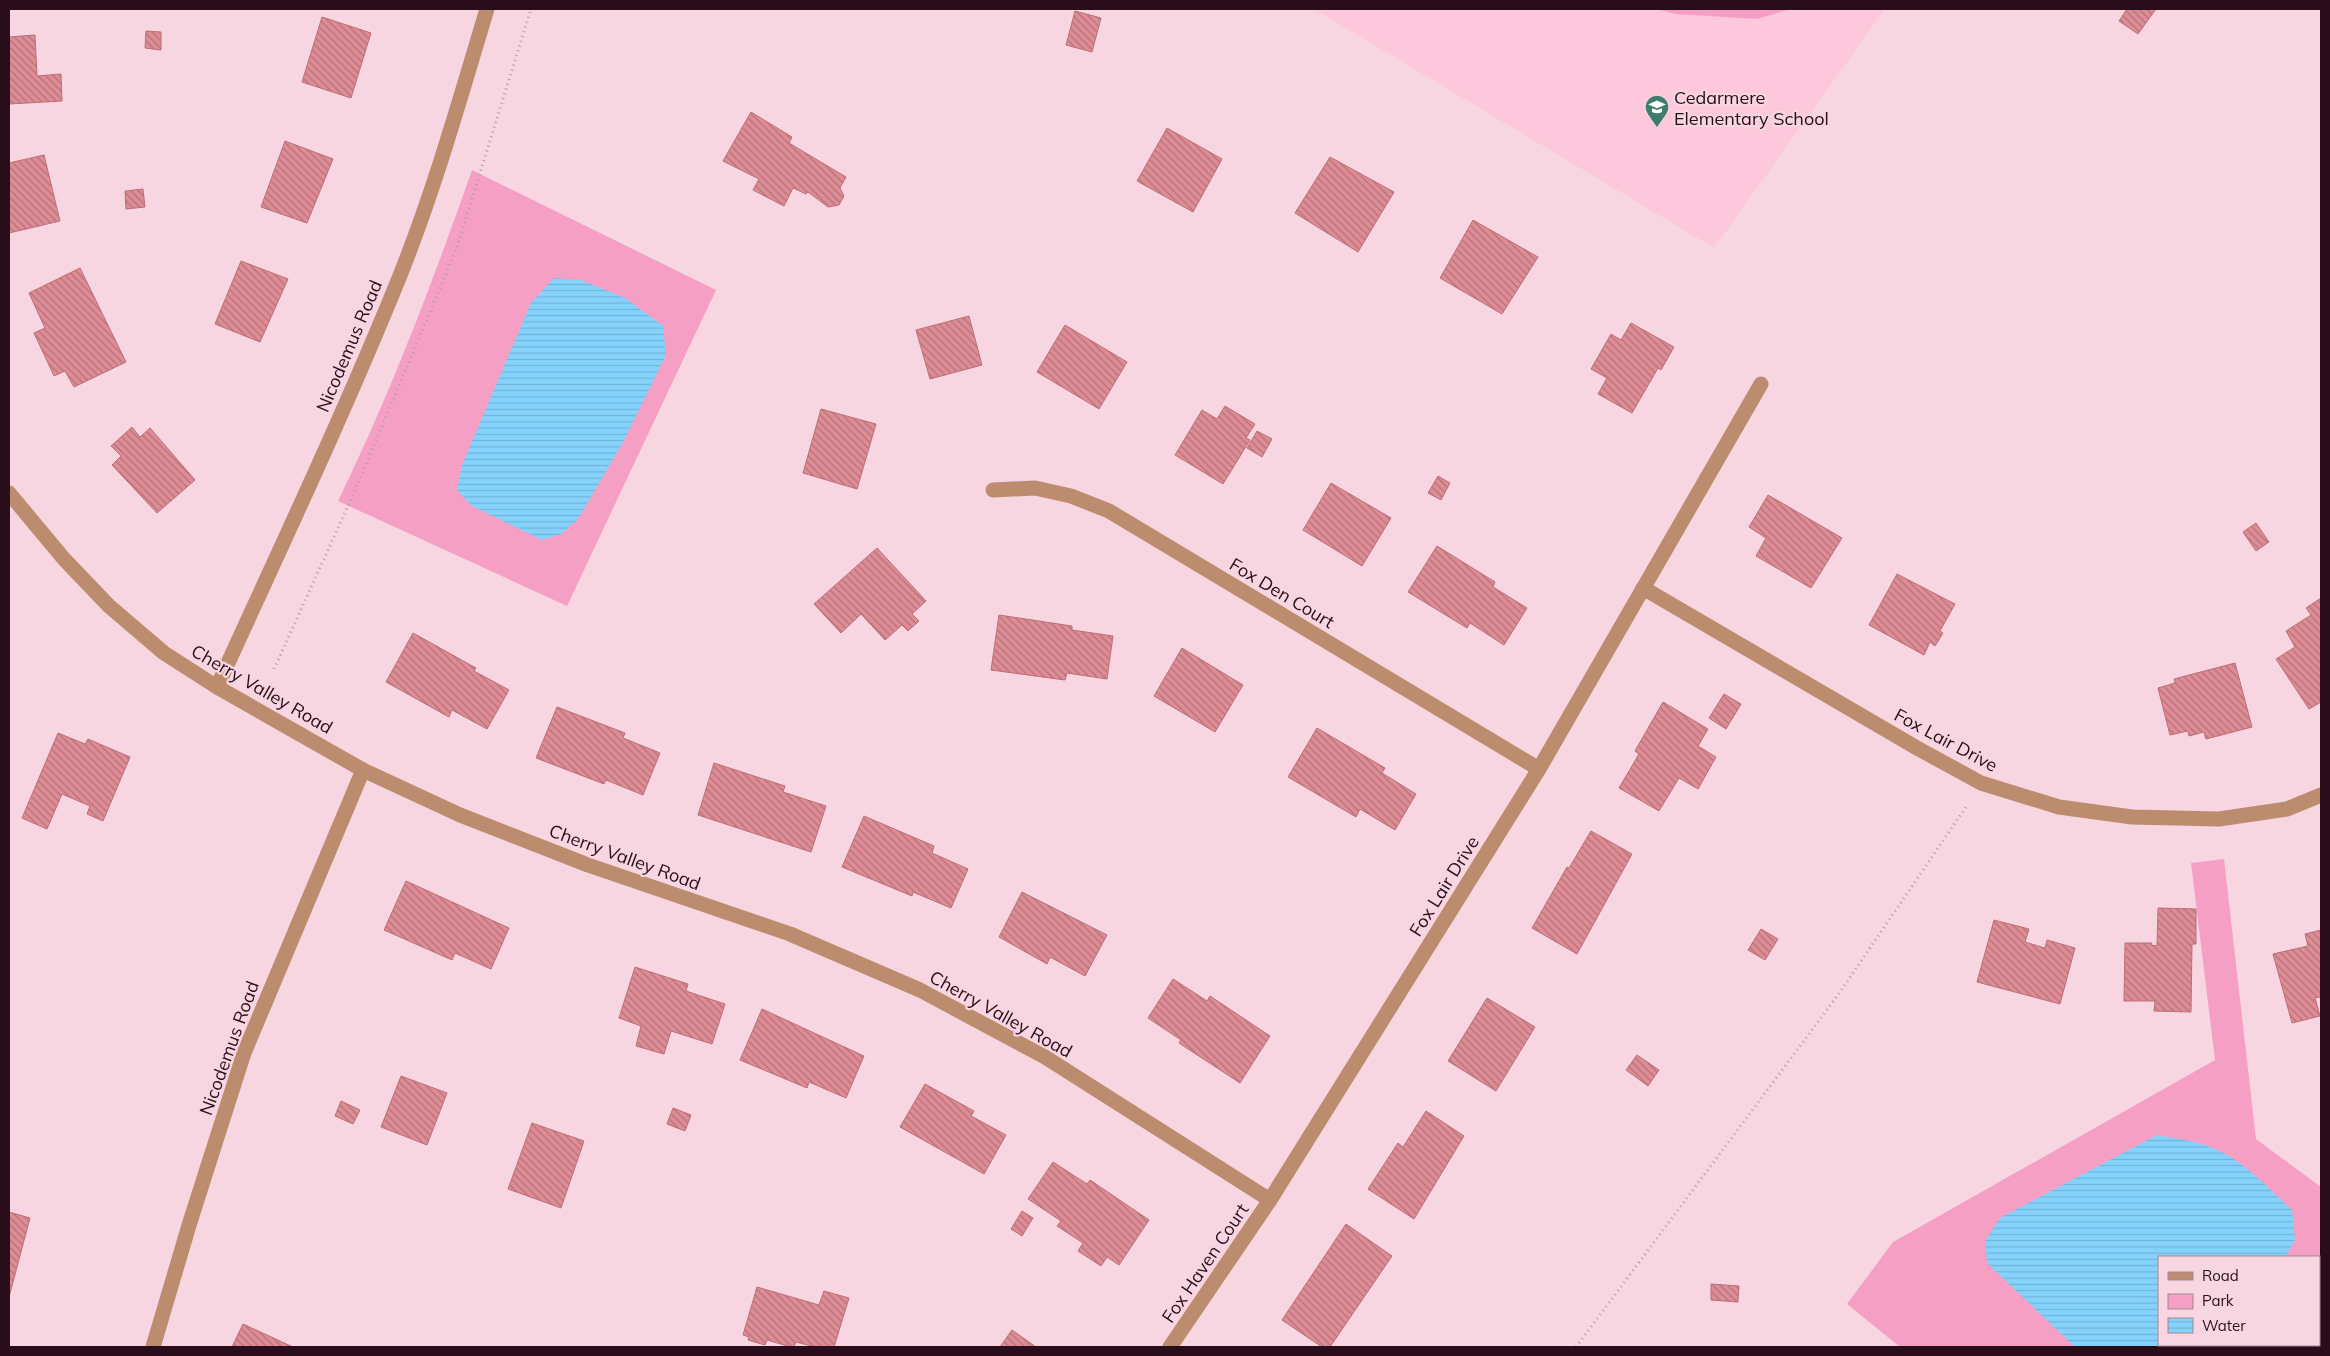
<svg xmlns="http://www.w3.org/2000/svg" width="2330" height="1356" viewBox="0 0 2330 1356" font-family="Mulish,sans-serif">
	<style>
		.built { fill: #fdc7dc }
		.park { fill: #f69fc4 }
		.water { fill: url(#water-rules) }
		.building { fill: url(#building-back-hatch); stroke: #bd6e77 }
		.lines { fill: none; stroke-linecap: round; stroke-linejoin: round }
		.path { stroke: #b999a6; stroke-width: 3; stroke-dasharray: 1 4; stroke-linecap: butt }
		.street { stroke: #bc8c6e; stroke-width: 15 }
		.labels { text-anchor: middle; dominant-baseline: central; stroke-width: 4.5; stroke-linejoin: round; paint-order: stroke }
		.poi-label { font-size: 18px; fill: #290d1a; stroke: #f7d6e2; text-anchor: start }
		.street-label { font-size: 18px; fill: #290d1a; stroke: #f7d6e2 }
	</style>
	<defs>
		<pattern id="water-rules" width="6" height="5" patternUnits="userSpaceOnUse" patternTransform="scale(1.25)"><rect width="6" height="5" fill="#85d3fc"/><path d="M0 2.5h6" fill="none" stroke="#73b4d7"/></pattern>
		<pattern id="building-back-hatch" width="6" height="6" patternUnits="userSpaceOnUse" patternTransform="scale(1.25)"><rect width="6" height="6" fill="#de8c95"/><path d="M-1 5l2 2M0 0l6 6M5-1l2 2" fill="none" stroke="#b47179"/></pattern>
	</defs>
	<rect width="100%" height="100%" fill="#f7d6e2"/>
	<polygon class="built" points="1314,9 1885,9 1714,248"/>
	<g class="park">
		<polygon points="1656,9 1791,9 1757,19 1675,14"/>
		<path d="M472,170L716,290L567,606L338,501C391,392 432,284 472,170Z"/>
		<polygon points="2224,859 2256,1139 2321,1187 2321,1336 2319,1339 2319,1257 2159,1257 2159,1345 2314,1345 2312,1347 1900,1347 1847,1304 1893,1242 2215,1060 2191,863"/>
	</g>
	<g class="water">
		<polygon points="554,278 581,280 625,298 663,326 666,355 623,442 578,519 561,534 542,540 472,506 457,490 462,465 531,303"/>
		<path d="M2157,1135C2177,1139 2199,1141 2217,1150C2246,1163 2269,1189 2292,1210L2295,1240L2285,1257H2159V1345H2214L2211,1347H2075L1987,1263L1985,1241L2000,1218Z"/>
	</g>
	<g class="building">
		<polygon points="2127,9 2156,9 2138,34 2119,21"/>
		<polygon points="1075,11 1101,18 1092,52 1066,45"/>
		<polygon points="322,17 371,33 351,98 302,82"/>
		<polygon points="146,31 161,32 161,50 145,48"/>
		<polygon points="35,35 37,76 61,74 62,101 9,104 9,37"/>
		<polygon points="751,112 792,137 789,143 846,177 840,188 844,196 839,205 828,207 808,192 806,194 793,188 784,206 753,190 759,179 723,161"/>
		<polygon points="1167,128 1222,159 1193,212 1137,181"/>
		<polygon points="285,141 333,159 307,223 261,207"/>
		<polygon points="44,155 60,221 9,233 9,163"/>
		<polygon points="1330,157 1394,192 1358,252 1295,213"/>
		<polygon points="143,189 145,207 126,209 125,191"/>
		<polygon points="1473,220 1538,257 1502,314 1440,278"/>
		<polygon points="241,261 288,279 260,342 215,324"/>
		<polygon points="80,268 126,362 74,387 65,371 54,376 34,333 45,328 29,293"/>
		<polygon points="969,316 982,365 930,379 916,330"/>
		<polygon points="1631,323 1674,347 1661,370 1658,368 1632,413 1598,394 1607,378 1591,369 1611,334 1621,340"/>
		<polygon points="1065,325 1127,362 1099,409 1037,372"/>
		<polygon points="1225,406 1255,424 1246,438 1250,440 1223,484 1175,455 1202,410 1217,419"/>
		<polygon points="821,409 876,424 857,489 803,473"/>
		<polygon points="132,427 140,437 150,428 195,480 157,513 112,465 121,456 111,446"/>
		<polygon points="1257,431 1272,439 1262,457 1247,448"/>
		<polygon points="1438,476 1450,483 1441,500 1428,493"/>
		<polygon points="1331,483 1391,518 1362,566 1303,530"/>
		<polygon points="1768,495 1842,538 1811,588 1756,556 1766,538 1749,527"/>
		<polygon points="2256,523 2269,542 2256,551 2243,532"/>
		<polygon points="1437,546 1495,582 1493,587 1527,608 1504,645 1470,623 1467,628 1408,592"/>
		<polygon points="877,548 926,601 912,614 919,621 908,631 902,625 885,640 861,614 841,633 814,604"/>
		<polygon points="1897,574 1955,604 1940,631 1943,633 1935,646 1930,642 1924,655 1869,625"/>
		<polygon points="2321,598 2321,702 2309,709 2276,659 2295,647 2286,631 2311,615 2306,608"/>
		<polygon points="999,615 1072,626 1072,630 1113,636 1107,679 1067,673 1065,680 991,670"/>
		<polygon points="413,633 476,668 474,671 509,690 487,729 452,710 449,717 386,682"/>
		<polygon points="1182,648 1243,685 1215,732 1154,696"/>
		<polygon points="2235,663 2252,727 2206,739 2204,732 2189,736 2188,731 2170,735 2158,688 2175,683 2174,679"/>
		<polygon points="1724,694 1741,704 1726,729 1709,718"/>
		<polygon points="1663,702 1708,729 1698,746 1716,757 1698,789 1679,778 1659,811 1619,788 1639,754 1635,751"/>
		<polygon points="557,707 625,733 623,738 660,753 643,795 606,780 604,784 536,758"/>
		<polygon points="1317,728 1385,768 1382,773 1416,794 1395,830 1360,809 1356,817 1288,777"/>
		<polygon points="58,733 85,744 88,739 130,757 103,821 87,814 90,806 62,794 47,829 22,818"/>
		<polygon points="714,763 785,786 783,792 826,806 811,852 698,815"/>
		<polygon points="864,816 934,846 932,853 968,869 951,908 913,892 912,896 842,867"/>
		<polygon points="1591,831 1632,854 1577,954 1532,928 1567,867 1569,868"/>
		<polygon points="406,881 509,928 491,969 455,953 452,960 384,930"/>
		<polygon points="1022,892 1107,935 1085,976 1050,957 1047,964 999,937"/>
		<polygon points="2158,908 2196,909 2196,944 2192,944 2191,1012 2154,1011 2155,1001 2124,1001 2125,943 2152,943 2151,945 2157,946"/>
		<polygon points="1994,920 2029,929 2025,942 2045,948 2047,940 2075,948 2060,1004 1977,982"/>
		<polygon points="1761,929 1778,939 1765,960 1748,950"/>
		<polygon points="2321,930 2321,997 2315,998 2320,1016 2292,1023 2273,954 2308,946 2305,934"/>
		<polygon points="635,967 688,984 686,991 725,1004 712,1044 671,1031 664,1054 636,1046 641,1026 619,1018"/>
		<polygon points="1173,979 1207,1001 1210,996 1270,1036 1240,1083 1179,1043 1181,1040 1148,1018"/>
		<polygon points="1487,998 1535,1027 1496,1091 1448,1061"/>
		<polygon points="762,1009 864,1056 846,1098 809,1082 807,1088 740,1060"/>
		<polygon points="1637,1055 1659,1070 1648,1086 1626,1070"/>
		<polygon points="401,1076 447,1093 427,1145 381,1127"/>
		<polygon points="925,1084 974,1111 971,1116 1006,1135 984,1174 900,1127"/>
		<polygon points="341,1101 360,1110 353,1124 335,1116"/>
		<polygon points="673,1108 691,1115 685,1131 667,1124"/>
		<polygon points="1426,1111 1464,1136 1414,1219 1368,1189 1398,1143 1403,1147"/>
		<polygon points="532,1123 584,1141 561,1208 508,1189"/>
		<polygon points="1053,1162 1087,1184 1090,1180 1149,1220 1119,1265 1107,1257 1101,1266 1078,1251 1083,1243 1057,1226 1061,1221 1028,1199"/>
		<polygon points="1022,1211 1033,1218 1022,1236 1011,1229"/>
		<polygon points="9,1212 30,1218 9,1297"/>
		<polygon points="1346,1224 1392,1256 1330,1347 1322,1347 1282,1320"/>
		<polygon points="1711,1284 1739,1286 1738,1302 1711,1300"/>
		<polygon points="757,1287 819,1305 824,1291 849,1298 834,1347 815,1347 796,1342 794,1347 791,1347 767,1340 765,1345 748,1340 749,1337 743,1335"/>
		<polygon points="243,1324 293,1347 232,1347"/>
		<polygon points="1012,1330 1036,1347 1000,1347"/>
	</g>
	<g class="lines">
		<g class="path">
			<polyline points="274,669 352,497 456,250 531,9"/>
			<polyline points="1576,1347 1838,995 1968,804"/>
		</g>
		<g class="street">
			<polyline points="993,490 1035,488 1071,496 1109,511 1539,769"/>
			<polyline points="9,493 64,559 109,606 164,653 217,687 363,770 460,815 588,865 790,934 920,990 1045,1057 1270,1200"/>
			<polyline points="1643,588 1917,748 1981,783 2059,807 2132,817 2219,819 2287,809 2321,795"/>
			<path d="M217,687C279,551 343,416 399,278C434,191 460,99 487,9"/>
			<polyline points="153,1347 190,1222 244,1053 363,770"/>
			<polyline points="1170,1347 1270,1200 1539,769 1761,384"/>
		</g>
	</g>
	<defs>
		<symbol id="school-pin" viewBox="-11 -11 22 30"><path d="M0 17L-7.5 6A9.5 9.5 0 1 1 7.5 6Z" fill="#3d7d6b" stroke="#f7d6e2"/><path d="M0-5L7-2L0 1L-7-2ZM-4 1L0 2.5L4 1V4Q0 6-4 4Z" fill="#fff"/></symbol>
	</defs>
	<g fill-rule="evenodd">
		<use href="#school-pin" x="1643" y="93" width="28" height="38"/>
	</g>
	<g class="labels">
		<g class="poi-label">
			<text x="1674" y="97">Cedarmere<tspan x="1674" dy="21">Elementary School</tspan></text>
		</g>
		<g class="street-label">
			<text transform="translate(349 346) rotate(-67)">Nicodemus Road</text>
			<text transform="translate(1282 593) rotate(31)">Fox Den Court</text>
			<text transform="translate(262 689) rotate(30)">Cherry Valley Road</text>
			<text transform="translate(1946 740) rotate(28)">Fox Lair Drive</text>
			<text transform="translate(625 857) rotate(20)">Cherry Valley Road</text>
			<text transform="translate(1444 886) rotate(-58)">Fox Lair Drive</text>
			<text transform="translate(1001 1014) rotate(29)">Cherry Valley Road</text>
			<text transform="translate(229 1048) rotate(-70)">Nicodemus Road</text>
			<text transform="translate(1205 1263) rotate(-56)">Fox Haven Court</text>
		</g>
	</g>
	<rect width="2330" height="1356" fill="none" stroke="#290d1a" stroke-width="20"/>
	<rect x="2158" y="1256" width="162" height="90" fill="#f7d6e2" stroke="#a58692"/>
	<rect x="2168" y="1272" width="25" height="8" fill="#bc8c6e" stroke="#a58692"/>
	<text x="2202" y="1281" font-size="15" fill="#290d1a">Road</text>
	<rect x="2168" y="1294" width="25" height="15" fill="#f69fc4" stroke="#a58692"/>
	<text x="2202" y="1306" font-size="15" fill="#290d1a">Park</text>
	<rect x="2168" y="1318" width="25" height="15" fill="url(#water-rules)" stroke="#a58692"/>
	<text x="2202" y="1331" font-size="15" fill="#290d1a">Water</text>
</svg>
